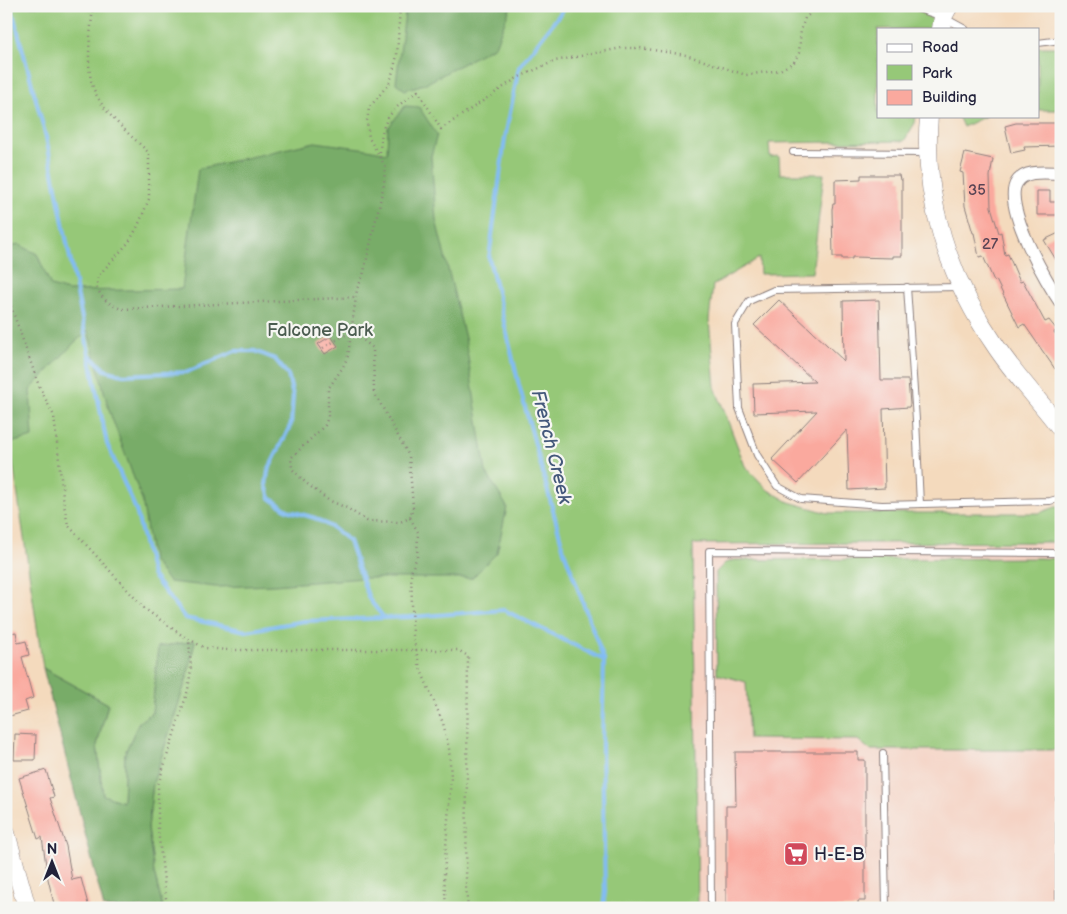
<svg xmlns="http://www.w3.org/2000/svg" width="1067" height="914" viewBox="0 0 1067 914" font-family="'Balsamiq Sans',sans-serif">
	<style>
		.built { fill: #f5d2c3 }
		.green { fill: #96c878; stroke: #5c755a }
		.forest { fill: #78ac68; stroke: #4d6752 }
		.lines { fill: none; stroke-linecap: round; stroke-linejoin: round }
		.stream { stroke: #82bcf3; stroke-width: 4 }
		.building { fill: #faa99e }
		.lane-casing { stroke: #8b7e7c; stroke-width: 8 }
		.street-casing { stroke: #8b7e7c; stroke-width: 14 }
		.secondary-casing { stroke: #8b7e7c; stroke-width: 19 }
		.path { stroke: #8b7e7c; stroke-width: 2.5; stroke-dasharray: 1 4; stroke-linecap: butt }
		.lane { stroke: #fff; stroke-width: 6 }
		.street { stroke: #fff; stroke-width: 12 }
		.secondary { stroke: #fff; stroke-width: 18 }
		.labels { text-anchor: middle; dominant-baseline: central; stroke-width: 4.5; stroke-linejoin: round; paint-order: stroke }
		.number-label { font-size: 15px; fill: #584454 }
		.park-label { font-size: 18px; fill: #4b5c50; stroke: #f6f6f2 }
		.poi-label { font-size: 18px; fill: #22223b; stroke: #f6f6f2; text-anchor: start }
		.water-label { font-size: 19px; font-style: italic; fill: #44587b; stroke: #f6f6f2 }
	</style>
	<rect width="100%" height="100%" fill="#f6f6f2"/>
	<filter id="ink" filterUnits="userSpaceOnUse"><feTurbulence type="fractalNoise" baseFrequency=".02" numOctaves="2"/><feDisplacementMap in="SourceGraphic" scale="10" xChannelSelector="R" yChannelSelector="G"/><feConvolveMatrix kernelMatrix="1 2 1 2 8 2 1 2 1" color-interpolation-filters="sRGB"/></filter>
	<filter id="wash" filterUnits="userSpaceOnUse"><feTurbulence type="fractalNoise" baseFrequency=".0096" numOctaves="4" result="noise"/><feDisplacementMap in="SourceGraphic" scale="20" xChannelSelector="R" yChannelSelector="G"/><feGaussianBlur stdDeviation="1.12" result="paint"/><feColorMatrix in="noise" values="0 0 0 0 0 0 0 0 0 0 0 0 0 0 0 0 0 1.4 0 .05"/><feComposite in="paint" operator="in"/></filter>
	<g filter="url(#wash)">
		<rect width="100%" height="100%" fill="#f4dabd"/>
		<polygon class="built" points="1061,542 1061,908 698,908 693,544"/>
		<g class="green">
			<polygon points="6,6 942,6 934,29 878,29 878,116 916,116 915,123 904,141 769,143 770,157 779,156 780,174 824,174 812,273 760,274 759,258 713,285 709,320 715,387 745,466 768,490 789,502 828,513 1039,513 1061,505 1061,542 693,544 698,908 163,908 154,873 148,828 153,783 187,677 195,641 158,647 152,713 139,722 125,753 123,802 103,796 97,745 108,704 43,668 6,415"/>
			<rect x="1038" y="47" width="23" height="63"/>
			<polygon points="958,116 986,116 963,127"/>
			<polygon points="1039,558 1061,559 1061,750 870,750 858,740 749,739 746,682 717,674 716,572 725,563 734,560"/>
		</g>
		<g class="forest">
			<polygon points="406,6 511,6 495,46 427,83 405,90 396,83"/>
			<polygon points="405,106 419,107 437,135 431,156 436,220 465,338 486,472 507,507 497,553 472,578 364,578 274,585 216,587 169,582 152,560 142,500 109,410 88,331 74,343 30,390 33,437 10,443 6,415 6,249 18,244 37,254 51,286 68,291 182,289 198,169 315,142 367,149 387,153 388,128"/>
			<polygon points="195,641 187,677 153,783 148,828 154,873 163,908 104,908 43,668 108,704 97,745 103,795 123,802 125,753 139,722 152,713 158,647"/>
		</g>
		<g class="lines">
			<g class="stream">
				<polyline points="11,6 46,137 107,444 136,510 152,575 185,618 246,631 304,621 410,617 504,610 604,660"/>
				<polyline points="566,6 519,67 505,138 489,258 519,385 564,551 604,660 602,746 605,892 603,908"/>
				<polyline points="90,355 105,370 123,375 187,372 235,351 255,351 275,359 288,375 293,396 291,424 268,471 266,485 270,498 287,510 315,518 333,528 349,541 369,599 384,618"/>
			</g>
		</g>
		<g id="blocks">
			<g class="building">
				<polygon points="1016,123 1061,123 1061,146 1024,147 1025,150 1011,153 1005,126"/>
				<polygon points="965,153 993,159 990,176 991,207 999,233 1001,232 1005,255 1008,254 1020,282 1023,281 1045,322 1049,320 1057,330 1054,332 1061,342 1061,365 1055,369 1024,324 1019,327 996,280 994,281 983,256 979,257 974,233 973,233 965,206 963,173 960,172"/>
				<polygon points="861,175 899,175 900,180 902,180 902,256 893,256 893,258 852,257 852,259 842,259 842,257 833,257 832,209 833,204 835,204 835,180 861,179"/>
				<polygon points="1037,191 1050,191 1050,202 1057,202 1057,215 1037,215"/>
				<polygon points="1061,232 1061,268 1044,240"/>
				<polygon points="779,300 844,361 843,301 879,300 881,380 908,380 910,404 909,407 883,409 885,488 849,490 847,430 798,483 772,459 817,411 754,413 753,384 815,382 754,325"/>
				<polygon points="331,336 338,346 325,354 318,344"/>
				<polygon points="16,632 18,643 26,641 29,655 22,657 33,698 25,701 28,711 6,717 6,634"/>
				<polygon points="15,734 36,735 35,760 14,760"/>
				<polygon points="735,752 858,752 858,760 865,760 865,901 858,901 858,908 726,908 726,806 736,806"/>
				<polygon points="46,770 54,797 50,798 66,846 72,880 81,878 89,908 55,908 48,879 42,837 38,839 19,778"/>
			</g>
		</g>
	</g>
	<g filter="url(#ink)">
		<use href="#blocks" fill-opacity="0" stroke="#8b7e7c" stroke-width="1"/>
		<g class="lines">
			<defs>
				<g id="lane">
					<polyline points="909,6 943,17 965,29"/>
					<polyline points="1038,43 1061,40"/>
					<polyline points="793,152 927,153"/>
					<polyline points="907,287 916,420 920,504"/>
					<polyline points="960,287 774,290 749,301 735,324 739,408 757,455 777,486 801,499 882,505 1050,501 1061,498"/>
					<polyline points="883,753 886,908"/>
					<polyline points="711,908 709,551 1061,553"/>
					<polyline points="1059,908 1059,799 1061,799"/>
				</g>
				<path id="street" d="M1061,173C1047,173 1026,169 1017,182C1001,204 1047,283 1061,303"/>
				<g id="secondary">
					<polyline points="941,29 943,17 949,6"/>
					<path d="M929,116C922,198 949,278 995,345C1014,374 1040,401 1061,429"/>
					<polyline points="6,833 27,908"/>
				</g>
			</defs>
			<use href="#lane" class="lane-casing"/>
			<use href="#street" class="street-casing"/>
			<use href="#secondary" class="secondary-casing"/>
			<g class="path">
				<path d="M93,6C91,31 84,69 95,92C106,116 131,135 149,153V199L138,226L129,242L98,276C93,292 107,305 122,309L356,297"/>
				<path d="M380,152C381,118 392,109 418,91L441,129L517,78L555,61L622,48H640L686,55L746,75L780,70L794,62L799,53L801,29L805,18L819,6"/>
				<polyline points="6,292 39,386 54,416 64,505 68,525 145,609 183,636 205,648 228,650 458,650 468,656 466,889 468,908"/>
				<polyline points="352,331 373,348 374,392 409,456 413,507 410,518 400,522 367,521 347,508 328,500 306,483 292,469 291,458 325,425 328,417 328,389 343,367 348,356 357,289 363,276 384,184 385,166 369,138 367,121 369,108 390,82 397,56 400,6"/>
				<polyline points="323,348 352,331"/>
				<polyline points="410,518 418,532 417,557 411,572 413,637 420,668 443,723 449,748 451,777 444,875 446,908"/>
				<polyline points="168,908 166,898 158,830 158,785 188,690 191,669 189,639"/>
			</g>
			<use href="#lane" class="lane"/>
			<use href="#street" class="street"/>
			<use href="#secondary" class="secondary"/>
		</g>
	</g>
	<defs>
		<symbol id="supermarket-square" viewBox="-11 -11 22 22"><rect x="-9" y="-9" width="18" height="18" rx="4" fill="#d1495b" stroke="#f6f6f2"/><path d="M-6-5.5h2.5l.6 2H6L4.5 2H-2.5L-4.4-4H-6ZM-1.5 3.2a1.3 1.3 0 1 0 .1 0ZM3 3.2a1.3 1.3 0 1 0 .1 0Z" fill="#fff"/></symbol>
	</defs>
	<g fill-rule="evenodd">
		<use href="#supermarket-square" x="782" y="840" width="28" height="28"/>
	</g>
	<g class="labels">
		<g class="number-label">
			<text x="977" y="190">35</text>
			<text x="990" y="244">27</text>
		</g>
		<g class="park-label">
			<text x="320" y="330">Falcone Park</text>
		</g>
		<g class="poi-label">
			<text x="814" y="854">H-E-B</text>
		</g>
		<g class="water-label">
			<text transform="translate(551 447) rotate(76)">French Creek</text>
		</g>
	</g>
	<rect width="1067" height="914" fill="none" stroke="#f6f6f2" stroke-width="25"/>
	<rect x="877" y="28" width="162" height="90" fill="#f6f6f2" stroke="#a1a1a9"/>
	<rect x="887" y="44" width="25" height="8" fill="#ffffff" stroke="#a1a1a9"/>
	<text x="922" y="52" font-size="15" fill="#22223b">Road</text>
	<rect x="887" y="65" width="25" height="15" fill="#96c878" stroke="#a1a1a9"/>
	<text x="922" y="78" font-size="15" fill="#22223b">Park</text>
	<rect x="887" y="90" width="25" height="15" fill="#faa99e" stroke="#a1a1a9"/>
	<text x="922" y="102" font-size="15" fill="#22223b">Building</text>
	<g transform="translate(52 862)" stroke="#f6f6f2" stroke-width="4" paint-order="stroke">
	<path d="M0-4L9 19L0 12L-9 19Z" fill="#22223b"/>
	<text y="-8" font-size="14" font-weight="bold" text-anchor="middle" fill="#22223b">N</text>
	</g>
</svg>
